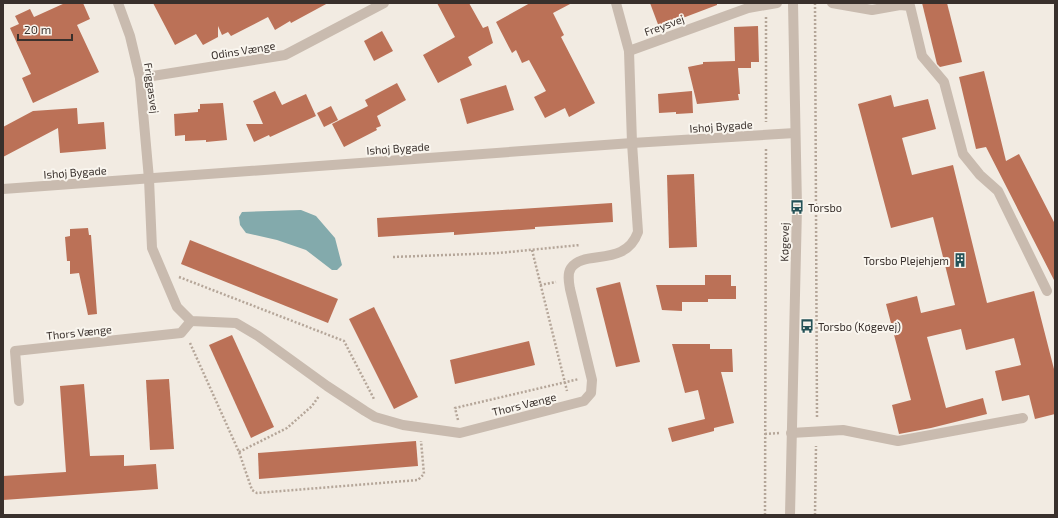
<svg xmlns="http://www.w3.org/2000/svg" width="1058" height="518" viewBox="0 0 1058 518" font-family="'Exo 2',sans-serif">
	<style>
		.water { fill: #83aaac }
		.building { fill: #bb7157 }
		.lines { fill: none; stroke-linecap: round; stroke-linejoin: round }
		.path { stroke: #b5a699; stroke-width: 2.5; stroke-dasharray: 2 2; stroke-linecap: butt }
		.minor { stroke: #c9bbaf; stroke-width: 10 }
		.tertiary { stroke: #c9bbaf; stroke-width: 10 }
		.labels { text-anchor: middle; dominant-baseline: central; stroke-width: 4; stroke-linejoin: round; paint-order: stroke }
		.street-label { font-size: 11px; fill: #39302c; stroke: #f9f5ee }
		.poi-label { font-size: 11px; fill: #39302c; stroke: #f9f5ee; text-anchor: start }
	</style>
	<rect width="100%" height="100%" fill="#f2ebe2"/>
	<polygon class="water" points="301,210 316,216 335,238 342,265 337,270 332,270 306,250 277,240 246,233 240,225 239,217 242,212"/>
	<g class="building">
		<polygon points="65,3 83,3 90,19 77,25 99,72 33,103 22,78 31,74 10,28 19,24 15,16 30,9 34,17"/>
		<polygon points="153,3 328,3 291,23 290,21 275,30 268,17 231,36 228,32 222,35 218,26 218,37 203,45 196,34 175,45"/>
		<polygon points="437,3 469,3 483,28 488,26 493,43 468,57 472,65 438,83 423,55 455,37"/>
		<polygon points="530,3 572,3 553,13 564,35 561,37 595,103 569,117 565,108 545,118 534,97 546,91 529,60 522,63 516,50 512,53 496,22"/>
		<polygon points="650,3 717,3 717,5 659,27"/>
		<polygon points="922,3 947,3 962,62 940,67 937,64"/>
		<polygon points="758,26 759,62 751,62 751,68 738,68 740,94 738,94 739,100 697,104 688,67 703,64 703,62 735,61 734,27"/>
		<polygon points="382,31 393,51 374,61 364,41"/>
		<polygon points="984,71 1006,161 1019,154 1055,224 1055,282 986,147 976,149 959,77"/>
		<polygon points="397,83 406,100 377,116 381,126 376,128 377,130 344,147 332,124 368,106 365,100"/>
		<polygon points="506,85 514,110 467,124 460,99"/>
		<polygon points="275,91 282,105 306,94 316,116 270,137 269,135 254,142 246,124 263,124 253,101"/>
		<polygon points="692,91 693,113 676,114 676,112 659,113 658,94"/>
		<polygon points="891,95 894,107 928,99 936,129 902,138 912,175 953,165 987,303 1034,291 1055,373 1055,414 1035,419 1029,395 1002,401 995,371 1021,365 1014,338 966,350 961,329 927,337 946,408 983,398 987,414 931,428 899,434 892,405 911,400 886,304 917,296 921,313 955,305 933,217 891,228 858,104"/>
		<polygon points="223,103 227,140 206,142 206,140 185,141 185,135 175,136 174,114 198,112 198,109 200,109 200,104"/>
		<polygon points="331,106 338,120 324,127 317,113"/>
		<polygon points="77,108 78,124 104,122 106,149 60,153 58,128 3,157 3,127 33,111"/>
		<polygon points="694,174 697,247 669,248 667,175"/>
		<polygon points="612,203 613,222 535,227 535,229 454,235 454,232 378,237 377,218"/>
		<polygon points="88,228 89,235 91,235 97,314 88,315 79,273 70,274 70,261 67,261 65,237 70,236 70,229"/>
		<polygon points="190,240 338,299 328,323 181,264"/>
		<polygon points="705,275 731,275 731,286 736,286 736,299 708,299 708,302 682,302 682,311 662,310 656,285 705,285"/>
		<polygon points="620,282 640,362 616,367 596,288"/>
		<polygon points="374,307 418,397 394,409 349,319"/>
		<polygon points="232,335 274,427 251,438 209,345"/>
		<polygon points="529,341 535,365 455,384 450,360"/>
		<polygon points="672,344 710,344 710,349 732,349 733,372 721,372 734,423 714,428 714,431 672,442 668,428 705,419 698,390 685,393"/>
		<polygon points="169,379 174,449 150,450 146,380"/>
		<polygon points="84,384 90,456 124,455 124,466 156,464 158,489 3,500 3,476 66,472 60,386"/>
		<polygon points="416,441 418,466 259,479 258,453"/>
	</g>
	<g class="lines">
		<g class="path">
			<polyline points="815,3 817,419"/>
			<polyline points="766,17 766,122"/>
			<polyline points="532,250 567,391"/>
			<polyline points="393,257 499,253 580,245"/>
			<polyline points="179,277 344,341 374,399"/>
			<polyline points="540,285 556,282"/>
			<polyline points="190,343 239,452 252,490 257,493 418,480 424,474 421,441"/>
			<polyline points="458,420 455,408 579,379"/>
			<polyline points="765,434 779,433"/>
			<polyline points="239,452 287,428 312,406 319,396"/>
			<polyline points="765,515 766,147"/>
			<polyline points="815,515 816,446"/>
		</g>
		<g class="minor">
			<path d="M118,3L130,36L140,78L149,179L152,248L177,307L191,321L236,323L258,336L327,386L365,411L375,417L403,425L460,433L584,401L591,393L592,380L570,289C569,283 567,274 571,268C584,249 625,268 638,232L632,143L629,51L616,3"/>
			<polyline points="832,3 872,10 900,5 910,6 922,56 944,82 963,154 980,175 998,191 1047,291"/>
			<polyline points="629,51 748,8 777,3"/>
			<polyline points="140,78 285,55 384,3"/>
			<polyline points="19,401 15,351 181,333 191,321"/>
			<polyline points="791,433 843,430 898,441 1023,418"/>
		</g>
		<g class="tertiary">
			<polyline points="3,189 632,143 795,133"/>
			<polyline points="790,515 797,207 793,3"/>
		</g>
	</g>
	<defs>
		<symbol id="bus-bare" viewBox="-9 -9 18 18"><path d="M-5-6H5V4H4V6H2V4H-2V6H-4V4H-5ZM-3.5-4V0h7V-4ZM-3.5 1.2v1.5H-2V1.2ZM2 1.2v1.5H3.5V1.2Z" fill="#255257" stroke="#f9f5ee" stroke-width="2.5" paint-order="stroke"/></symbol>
		<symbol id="building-bare" viewBox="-9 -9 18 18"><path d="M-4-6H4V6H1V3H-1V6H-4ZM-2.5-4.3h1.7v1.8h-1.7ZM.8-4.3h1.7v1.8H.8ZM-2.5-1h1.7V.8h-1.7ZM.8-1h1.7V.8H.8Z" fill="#255257" stroke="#f9f5ee" stroke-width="2.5" paint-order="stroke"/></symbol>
	</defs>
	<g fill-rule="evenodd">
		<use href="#bus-bare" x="787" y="197" width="20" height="20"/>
		<use href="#building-bare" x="950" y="250" width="20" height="20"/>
		<use href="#bus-bare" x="797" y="316" width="20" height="20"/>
	</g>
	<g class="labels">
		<g class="street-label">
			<text transform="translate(664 25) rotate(-20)">Freysvej</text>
			<text transform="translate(243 50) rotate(-9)">Odins Vænge</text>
			<text transform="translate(152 88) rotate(82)">Friggasvej</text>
			<text transform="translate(721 126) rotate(-4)">Ishøj Bygade</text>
			<text transform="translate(398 148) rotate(-4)">Ishøj Bygade</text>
			<text transform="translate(75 172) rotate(-4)">Ishøj Bygade</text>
			<text transform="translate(784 242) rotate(-89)">Køgevej</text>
			<text transform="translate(79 332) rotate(-6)">Thors Vænge</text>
			<text transform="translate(524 404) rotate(-14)">Thors Vænge</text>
		</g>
		<g class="poi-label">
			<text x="808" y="207">Torsbo</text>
			<text x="949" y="260" text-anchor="end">Torsbo Plejehjem</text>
			<text x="818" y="326">Torsbo (Køgevej)</text>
		</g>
	</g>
	<rect width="1058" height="518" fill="none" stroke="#39302c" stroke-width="8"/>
	<path d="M18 34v6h54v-6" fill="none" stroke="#39302c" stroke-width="2"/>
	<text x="24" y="34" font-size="12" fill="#39302c" stroke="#f9f5ee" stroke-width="3" paint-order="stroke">20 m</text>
</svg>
